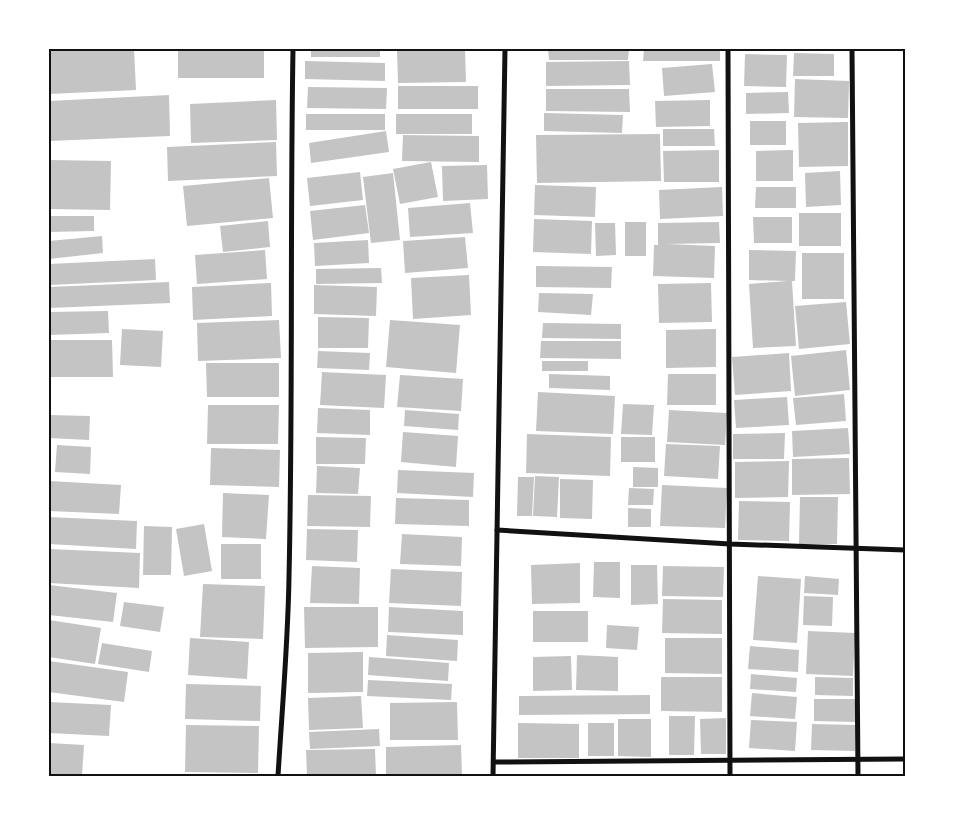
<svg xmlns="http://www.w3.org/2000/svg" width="954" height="825" viewBox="0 0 954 825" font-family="'Asap Condensed',sans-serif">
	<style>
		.building { fill: #c4c4c4 }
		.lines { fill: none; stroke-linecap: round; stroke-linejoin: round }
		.minor { stroke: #111; stroke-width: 5 }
		.neatline { fill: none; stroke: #111; stroke-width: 2 }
	</style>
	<rect width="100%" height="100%" fill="#fff"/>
	<g class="building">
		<polygon points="49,49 134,49 136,90 49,94"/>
		<rect x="178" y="49" width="86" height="29"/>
		<rect x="311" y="49" width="69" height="8"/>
		<polygon points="548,49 629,49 628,60 549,60"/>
		<polygon points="644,49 720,49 720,61 643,61"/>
		<polygon points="465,50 466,82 398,83 397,51"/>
		<polygon points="794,53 834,54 834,76 793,76"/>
		<polygon points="745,54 787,55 786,87 744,86"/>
		<polygon points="305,61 385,63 385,81 305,79"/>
		<polygon points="629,61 630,85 546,86 546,62"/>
		<polygon points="712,64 715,92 664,96 662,68"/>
		<polygon points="795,79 849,81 848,118 794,117"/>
		<rect x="398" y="86" width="80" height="23"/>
		<polygon points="308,87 387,88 386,109 307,108"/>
		<polygon points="546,89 629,89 630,112 546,111"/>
		<polygon points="788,92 789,113 746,114 746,93"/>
		<polygon points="169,95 170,136 49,141 49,101"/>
		<polygon points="276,100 277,140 191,143 190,104"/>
		<polygon points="710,100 710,126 656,127 655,101"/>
		<polygon points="544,113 623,115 622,133 544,131"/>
		<rect x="306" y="114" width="79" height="16"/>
		<rect x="396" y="114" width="76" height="20"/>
		<rect x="750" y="121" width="36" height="24"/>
		<polygon points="848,122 848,166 799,167 798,123"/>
		<polygon points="663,129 714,129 715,146 663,146"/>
		<polygon points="386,131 389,152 311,163 309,143"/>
		<polygon points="660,134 661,181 537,183 536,135"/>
		<polygon points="403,135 479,136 479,162 402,161"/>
		<polygon points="276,142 277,176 168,181 167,147"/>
		<polygon points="719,150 719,182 664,182 663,151"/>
		<polygon points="793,150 793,181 756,181 756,151"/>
		<polygon points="49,160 111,161 110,210 49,209"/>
		<polygon points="431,162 438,197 400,204 393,169"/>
		<polygon points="487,165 488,199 443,201 442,166"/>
		<polygon points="840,171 841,205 806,207 805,173"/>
		<polygon points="360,172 363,200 310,206 307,178"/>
		<polygon points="393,173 400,240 371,243 363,177"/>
		<polygon points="269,178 273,218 187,226 183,186"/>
		<polygon points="535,185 596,187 595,217 534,215"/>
		<polygon points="722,187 723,216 660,219 659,190"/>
		<polygon points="756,187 796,187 796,208 755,208"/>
		<polygon points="470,203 473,233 410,237 408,208"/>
		<polygon points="365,205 369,233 313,240 310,211"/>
		<rect x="799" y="213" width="42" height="33"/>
		<polygon points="49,216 94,216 94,231 49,232"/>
		<polygon points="753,217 792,217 792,243 754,243"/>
		<polygon points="534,219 592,221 591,254 533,252"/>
		<polygon points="268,221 270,247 223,252 220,226"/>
		<rect x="625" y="222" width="21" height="34"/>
		<polygon points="719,222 720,243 667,244 715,246 714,278 653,276 654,245 658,245 658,223"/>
		<polygon points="595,223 615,223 616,255 596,256"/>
		<polygon points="102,236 103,253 49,259 49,241"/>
		<polygon points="465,237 468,268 405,273 403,241"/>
		<polygon points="368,240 369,263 315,266 314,243"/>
		<polygon points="265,250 267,279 197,284 195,255"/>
		<polygon points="749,250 796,251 795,281 792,281 796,346 753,348 749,284 788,281 749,280"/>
		<rect x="802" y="253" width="42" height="46"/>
		<polygon points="155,259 156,280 49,285 49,264"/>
		<polygon points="536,266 612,267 611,288 536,287"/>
		<polygon points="381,268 382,283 316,284 316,269"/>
		<polygon points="469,275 471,315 413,319 411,278"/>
		<polygon points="169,282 170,303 49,308 49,287"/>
		<polygon points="271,283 272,316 193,320 192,287"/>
		<polygon points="711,283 712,322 659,323 658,284"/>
		<polygon points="314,285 377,287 376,316 314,314"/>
		<polygon points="539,293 593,294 591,315 538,312"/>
		<polygon points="846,302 850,344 799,349 795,306"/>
		<polygon points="108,311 109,333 49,335 49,312"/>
		<polygon points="318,317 369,318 368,348 318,348"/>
		<polygon points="279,320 281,358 198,361 197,323"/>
		<polygon points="390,320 460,325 456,373 386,367"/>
		<polygon points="543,323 621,324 621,339 542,338"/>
		<polygon points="122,329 163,331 161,367 120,365"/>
		<polygon points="716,329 716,367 666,368 666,330"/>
		<polygon points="49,340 112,340 113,377 49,377"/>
		<polygon points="541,341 621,341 621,359 540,358"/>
		<polygon points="846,350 850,390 795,396 791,356"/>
		<polygon points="318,351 370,353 369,370 317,368"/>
		<polygon points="789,353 791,391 735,395 732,357"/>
		<rect x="542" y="361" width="46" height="10"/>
		<polygon points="206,363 279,363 279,397 207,397"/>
		<polygon points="322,372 386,375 384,408 320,405"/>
		<polygon points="549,374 610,376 610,390 549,388"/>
		<polygon points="668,374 716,374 716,405 667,405"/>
		<polygon points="400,375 463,379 461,411 397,407"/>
		<polygon points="538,392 615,396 613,434 536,431"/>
		<polygon points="844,394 846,421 796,425 793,398"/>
		<polygon points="787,397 789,425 736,428 734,400"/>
		<polygon points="623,404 654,405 652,435 621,434"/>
		<polygon points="208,405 279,405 278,444 207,444"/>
		<polygon points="318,408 370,410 370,435 317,433"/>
		<polygon points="405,410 459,414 458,430 404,426"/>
		<polygon points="669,410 727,413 725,445 667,442"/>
		<polygon points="49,415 90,416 89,440 49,438"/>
		<polygon points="848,428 850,454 793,457 792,431"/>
		<polygon points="403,432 458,436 456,467 401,462"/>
		<polygon points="785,433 784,459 733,459 733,434"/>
		<polygon points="527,434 611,437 610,476 526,473"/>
		<polygon points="316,437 366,438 365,464 316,464"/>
		<rect x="621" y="437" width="34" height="25"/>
		<polygon points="666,444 720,446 718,479 664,476"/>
		<polygon points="57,445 91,447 90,474 55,472"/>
		<polygon points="211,448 280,450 279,487 210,485"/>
		<polygon points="849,458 850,494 792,495 792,459"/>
		<polygon points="789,461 788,497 735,498 735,462"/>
		<polygon points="317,466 360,468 358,494 316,493"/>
		<polygon points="633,467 658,468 658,487 633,487"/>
		<polygon points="398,470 474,473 473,497 397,493"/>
		<polygon points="535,476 559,477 557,517 533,516"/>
		<polygon points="518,477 534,477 532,516 517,516"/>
		<polygon points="560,479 593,480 592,519 560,518"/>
		<polygon points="49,481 121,485 119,514 49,511"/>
		<polygon points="662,485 727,488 725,528 660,526"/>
		<polygon points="629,488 654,489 653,505 628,505"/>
		<polygon points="223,493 269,495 266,539 222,537"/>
		<polygon points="308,495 371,496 370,527 307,526"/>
		<polygon points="800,497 838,497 837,544 799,544"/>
		<polygon points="396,498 469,500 469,526 395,524"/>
		<polygon points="739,501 790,502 789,541 738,540"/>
		<polygon points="628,508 651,509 651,527 628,527"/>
		<polygon points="49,517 137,521 136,549 49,544"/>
		<polygon points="204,524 212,571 184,576 176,529"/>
		<polygon points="144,526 172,527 171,575 143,575"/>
		<polygon points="307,529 358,530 357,562 306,560"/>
		<polygon points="402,534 462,537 461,566 400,564"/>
		<rect x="221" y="544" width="40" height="35"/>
		<polygon points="49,549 140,553 139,588 49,583"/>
		<polygon points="594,562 620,562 620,598 593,597"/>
		<polygon points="580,563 580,603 532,604 531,565"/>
		<polygon points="631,565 657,565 658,604 631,605"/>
		<polygon points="312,566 360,568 359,604 310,603"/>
		<polygon points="663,566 724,567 723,597 662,596"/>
		<polygon points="391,569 462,572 461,606 389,603"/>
		<polygon points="758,576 801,579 797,643 753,640"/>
		<polygon points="805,576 839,579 838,595 804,593"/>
		<polygon points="203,584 265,586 263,639 200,637"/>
		<polygon points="49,585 117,593 113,622 49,615"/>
		<polygon points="804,596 833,597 832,626 803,625"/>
		<polygon points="663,599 722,600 722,634 662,633"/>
		<polygon points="124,602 164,607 160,632 120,626"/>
		<polygon points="304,607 378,607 378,647 305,648"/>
		<polygon points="389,607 463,611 463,635 388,632"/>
		<rect x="533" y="611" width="55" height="31"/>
		<polygon points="49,620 101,628 95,664 49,657"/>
		<polygon points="607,625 639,627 637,650 606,648"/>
		<polygon points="808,631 855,633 853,676 806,674"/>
		<polygon points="387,635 458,640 457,661 386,656"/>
		<polygon points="190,638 249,642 247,679 188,675"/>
		<polygon points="665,638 722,638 722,674 665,673"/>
		<polygon points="102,643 152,651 149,672 98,664"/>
		<polygon points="750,646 799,650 798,672 748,669"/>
		<polygon points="363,652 363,692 308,693 308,653"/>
		<polygon points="577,655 618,657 618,691 576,690"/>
		<polygon points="571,656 572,690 533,691 533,657"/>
		<polygon points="369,657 449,663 448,681 368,675"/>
		<polygon points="49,661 128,672 124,702 49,692"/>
		<polygon points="751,674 797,678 796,692 750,689"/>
		<polygon points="661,677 722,677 722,712 661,711"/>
		<polygon points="815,677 853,678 853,696 815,695"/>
		<polygon points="368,680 452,684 451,700 367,696"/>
		<polygon points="186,684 261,686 260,721 185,719"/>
		<polygon points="752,693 797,697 795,719 750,716"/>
		<polygon points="650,695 650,714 519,715 519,696"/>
		<polygon points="361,696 363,728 309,730 308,698"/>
		<polygon points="814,699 855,699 855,722 814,721"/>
		<polygon points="49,702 111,705 109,736 49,733"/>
		<polygon points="457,702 458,740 390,740 390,703"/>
		<polygon points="669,716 695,716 694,755 669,755"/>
		<polygon points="726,718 726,754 701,754 700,719"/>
		<polygon points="618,719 651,719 651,757 618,756"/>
		<polygon points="751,720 797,722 795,751 749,748"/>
		<polygon points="518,723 579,724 579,758 518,758"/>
		<rect x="588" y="723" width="26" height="33"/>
		<polygon points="812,724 856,725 855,751 811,750"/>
		<polygon points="186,725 259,726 258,773 185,772"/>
		<polygon points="379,729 380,746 310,749 309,732"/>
		<polygon points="49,743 84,745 82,776 49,776"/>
		<polygon points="461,745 462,776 386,776 386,747"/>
		<polygon points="375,749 376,776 307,776 306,750"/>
	</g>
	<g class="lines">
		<g class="minor">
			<polyline points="728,49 730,776"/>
			<polyline points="852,49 858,776"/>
			<polyline points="497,530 730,544 905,550"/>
			<polyline points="494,762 905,759"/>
			<path d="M278,776C282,710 288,643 289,577C293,401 290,225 293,49"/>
			<polyline points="493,776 505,49"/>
		</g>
	</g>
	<rect width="954" height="825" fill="none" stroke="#ffffff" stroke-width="100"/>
	<rect x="50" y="50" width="854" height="725" class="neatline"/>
</svg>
